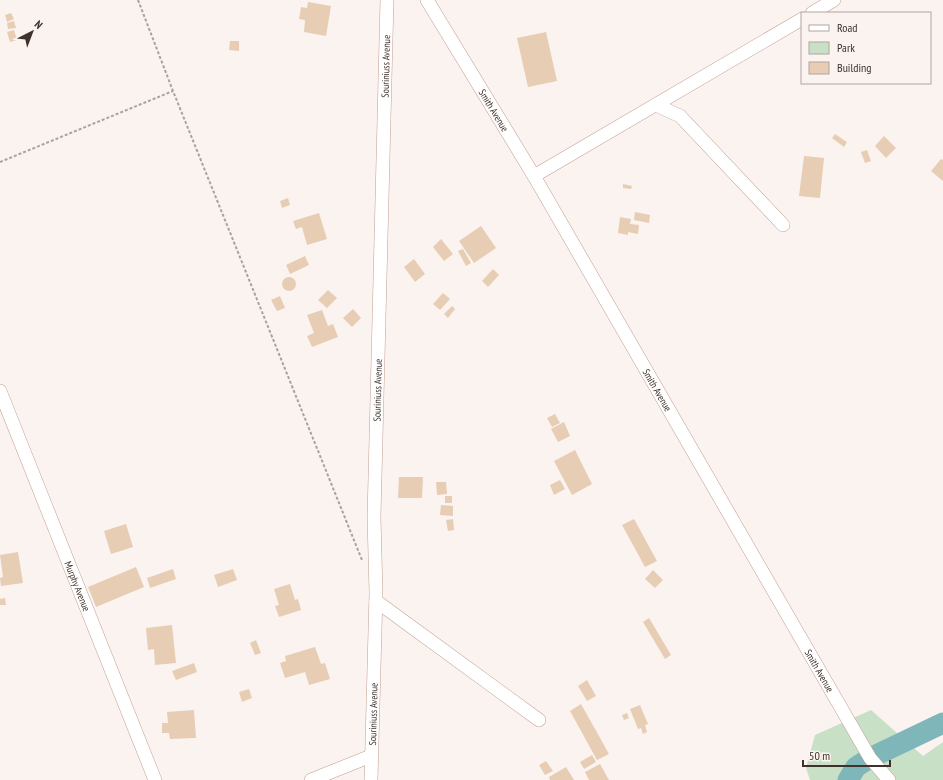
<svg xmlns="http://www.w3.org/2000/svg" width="943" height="780" viewBox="0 0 943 780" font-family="'PT Sans Narrow',sans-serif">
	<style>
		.green { fill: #c8e0c5 }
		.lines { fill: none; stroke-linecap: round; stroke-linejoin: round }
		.river { stroke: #7fb6b9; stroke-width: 21 }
		.building { fill: #e7cdb4 }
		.minor-casing { stroke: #c29f93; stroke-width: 14 }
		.path { stroke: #aca19d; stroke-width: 2; stroke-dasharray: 3 2; stroke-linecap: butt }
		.minor { stroke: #fff; stroke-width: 13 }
		.labels { text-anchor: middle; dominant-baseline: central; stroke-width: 3; stroke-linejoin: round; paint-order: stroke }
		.street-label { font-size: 10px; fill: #3f312b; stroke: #fbf3f0 }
	</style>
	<rect width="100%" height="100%" fill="#fbf3f0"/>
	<polygon class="green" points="871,710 923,756 943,742 943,780 810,780 806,768 815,735"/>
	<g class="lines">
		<polyline class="river" points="848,780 856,767 870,758 943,723"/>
	</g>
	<g class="building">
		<polygon points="308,2 331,6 326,36 304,32 305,20 299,19 301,7 307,8"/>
		<polygon points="11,13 14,19 7,22 5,15"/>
		<polygon points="14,21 16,28 8,29 7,23"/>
		<polygon points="14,30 17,40 10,42 7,32"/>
		<polygon points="546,32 557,81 528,87 517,38"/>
		<polygon points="230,41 239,41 239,51 229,50"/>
		<polygon points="835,134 847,142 844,147 832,138"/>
		<polygon points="884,136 896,148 886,158 875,146"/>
		<polygon points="867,150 871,161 865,163 861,152"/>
		<polygon points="804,156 824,158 820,198 799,196"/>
		<polygon points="941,159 943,160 943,181 931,171"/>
		<polygon points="623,184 632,186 631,189 623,188"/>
		<polygon points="288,198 290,205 282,208 280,201"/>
		<polygon points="635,212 650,215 649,223 634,220"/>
		<polygon points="319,213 327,239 307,245 302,227 296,229 293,221"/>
		<polygon points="620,217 631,219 630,224 639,225 638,234 628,232 628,235 618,233"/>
		<polygon points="481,226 496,248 474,263 459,241"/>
		<polygon points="441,239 453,254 444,261 433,247"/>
		<polygon points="463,249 471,263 466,266 458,251"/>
		<polygon points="305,256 309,265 290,274 286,265"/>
		<polygon points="414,259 425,274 415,282 404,267"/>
		<polygon points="493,269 499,275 488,287 482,281"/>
		<circle cx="289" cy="284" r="7"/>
		<polygon points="328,290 337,298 327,308 318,300"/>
		<polygon points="443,293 450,299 440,310 433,304"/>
		<polygon points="280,296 285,308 277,311 271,300"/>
		<polygon points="452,306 455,309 448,318 444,314"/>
		<polygon points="353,309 361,318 352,327 343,318"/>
		<polygon points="322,310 328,326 333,324 338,337 312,347 307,336 314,333 307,315"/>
		<polygon points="555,414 560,423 552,427 547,418"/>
		<polygon points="564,422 570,436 558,442 551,429"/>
		<polygon points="575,450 592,484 572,495 554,461"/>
		<polygon points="399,477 423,477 422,498 398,498"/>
		<polygon points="560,480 565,489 554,495 550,485"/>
		<polygon points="436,482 446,482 447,494 437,495"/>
		<rect x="445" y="496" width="7" height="7"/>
		<polygon points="441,505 453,506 453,516 440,515"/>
		<polygon points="453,519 454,530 448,531 446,520"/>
		<polygon points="634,519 657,561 645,567 622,525"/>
		<polygon points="126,524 133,547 111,554 104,531"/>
		<polygon points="18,552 23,583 1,586 0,578 3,577 0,555"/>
		<polygon points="136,567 144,587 96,607 88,587"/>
		<polygon points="173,569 176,579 150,588 147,578"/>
		<polygon points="233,569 237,580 218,587 214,575"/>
		<polygon points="653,570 663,580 655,588 645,579"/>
		<polygon points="290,584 295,600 298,599 301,610 279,617 275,606 279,605 274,589"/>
		<polygon points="5,598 6,605 0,605 0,599"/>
		<polygon points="649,618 671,655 665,659 643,622"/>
		<polygon points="172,625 176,663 155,665 154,649 148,650 146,628"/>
		<polygon points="256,640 261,653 255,655 250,643"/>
		<polygon points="315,647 321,664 325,663 330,679 309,685 305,672 285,678 280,663 286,661 285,656"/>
		<polygon points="194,663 197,672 176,680 172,671"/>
		<polygon points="587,680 596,696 587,701 578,686"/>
		<polygon points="249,689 252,698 242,702 239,692"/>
		<polygon points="581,704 609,754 597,760 570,711"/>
		<polygon points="640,705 648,724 645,725 647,732 643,734 641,728 638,729 630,709"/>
		<polygon points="194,710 196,738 170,739 169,733 162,733 162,723 168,723 167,712"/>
		<polygon points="627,713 629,718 624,720 622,715"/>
		<polygon points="592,755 596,762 584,769 580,762"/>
		<polygon points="546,761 553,771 545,775 539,765"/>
		<polygon points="600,764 609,780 589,780 585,772"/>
		<polygon points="566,767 574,780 550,780 549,777"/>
	</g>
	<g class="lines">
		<defs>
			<g id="minor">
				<path id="s1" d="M427,0L534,176L870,758L889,780"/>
				<polyline points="812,13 834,0"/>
				<polyline points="656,105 680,116 783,225"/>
				<polyline points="534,176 802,19"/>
				<path id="s2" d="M0,391L155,780"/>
				<polyline points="376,601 539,720"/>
				<polyline points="311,780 371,756"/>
				<path id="s3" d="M371,780L376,593L374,517L387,0"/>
			</g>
		</defs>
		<use href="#minor" class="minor-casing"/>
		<g class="path">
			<polyline points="138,0 173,91 362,560"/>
			<polyline points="0,162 173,91"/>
		</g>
		<use href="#minor" class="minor"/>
	</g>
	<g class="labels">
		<g class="street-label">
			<text stroke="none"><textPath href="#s3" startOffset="714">Souriniuss Avenue</textPath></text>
			<text stroke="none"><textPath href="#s1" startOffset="129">Smith Avenue</textPath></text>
			<text stroke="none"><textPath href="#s3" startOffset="390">Souriniuss Avenue</textPath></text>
			<text stroke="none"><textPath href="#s1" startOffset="453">Smith Avenue</textPath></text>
			<text stroke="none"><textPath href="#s2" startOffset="210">Murphy Avenue</textPath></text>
			<text stroke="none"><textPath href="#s1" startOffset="777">Smith Avenue</textPath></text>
			<text stroke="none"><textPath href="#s3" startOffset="66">Souriniuss Avenue</textPath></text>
		</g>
	</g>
	<rect x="801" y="12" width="130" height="72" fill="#fbf3f0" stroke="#b0a5a1"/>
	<rect x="809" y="25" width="20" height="6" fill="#ffffff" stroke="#b0a5a1"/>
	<text x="837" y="32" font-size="12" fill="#3f312b">Road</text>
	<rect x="809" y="42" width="20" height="12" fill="#c8e0c5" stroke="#b0a5a1"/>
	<text x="837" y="52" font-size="12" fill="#3f312b">Park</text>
	<rect x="809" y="62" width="20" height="12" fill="#e7cdb4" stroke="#b0a5a1"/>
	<text x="837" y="72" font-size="12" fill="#3f312b">Building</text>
	<g transform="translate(32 32) rotate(42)" stroke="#fbf3f0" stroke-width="3" paint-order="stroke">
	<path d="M0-3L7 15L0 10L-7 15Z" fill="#3f312b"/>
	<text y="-6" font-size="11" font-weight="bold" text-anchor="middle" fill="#3f312b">N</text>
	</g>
	<path d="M803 760v6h87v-6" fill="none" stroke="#3f312b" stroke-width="2"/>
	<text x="809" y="760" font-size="12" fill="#3f312b" stroke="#fbf3f0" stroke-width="3" paint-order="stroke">50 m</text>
</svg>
